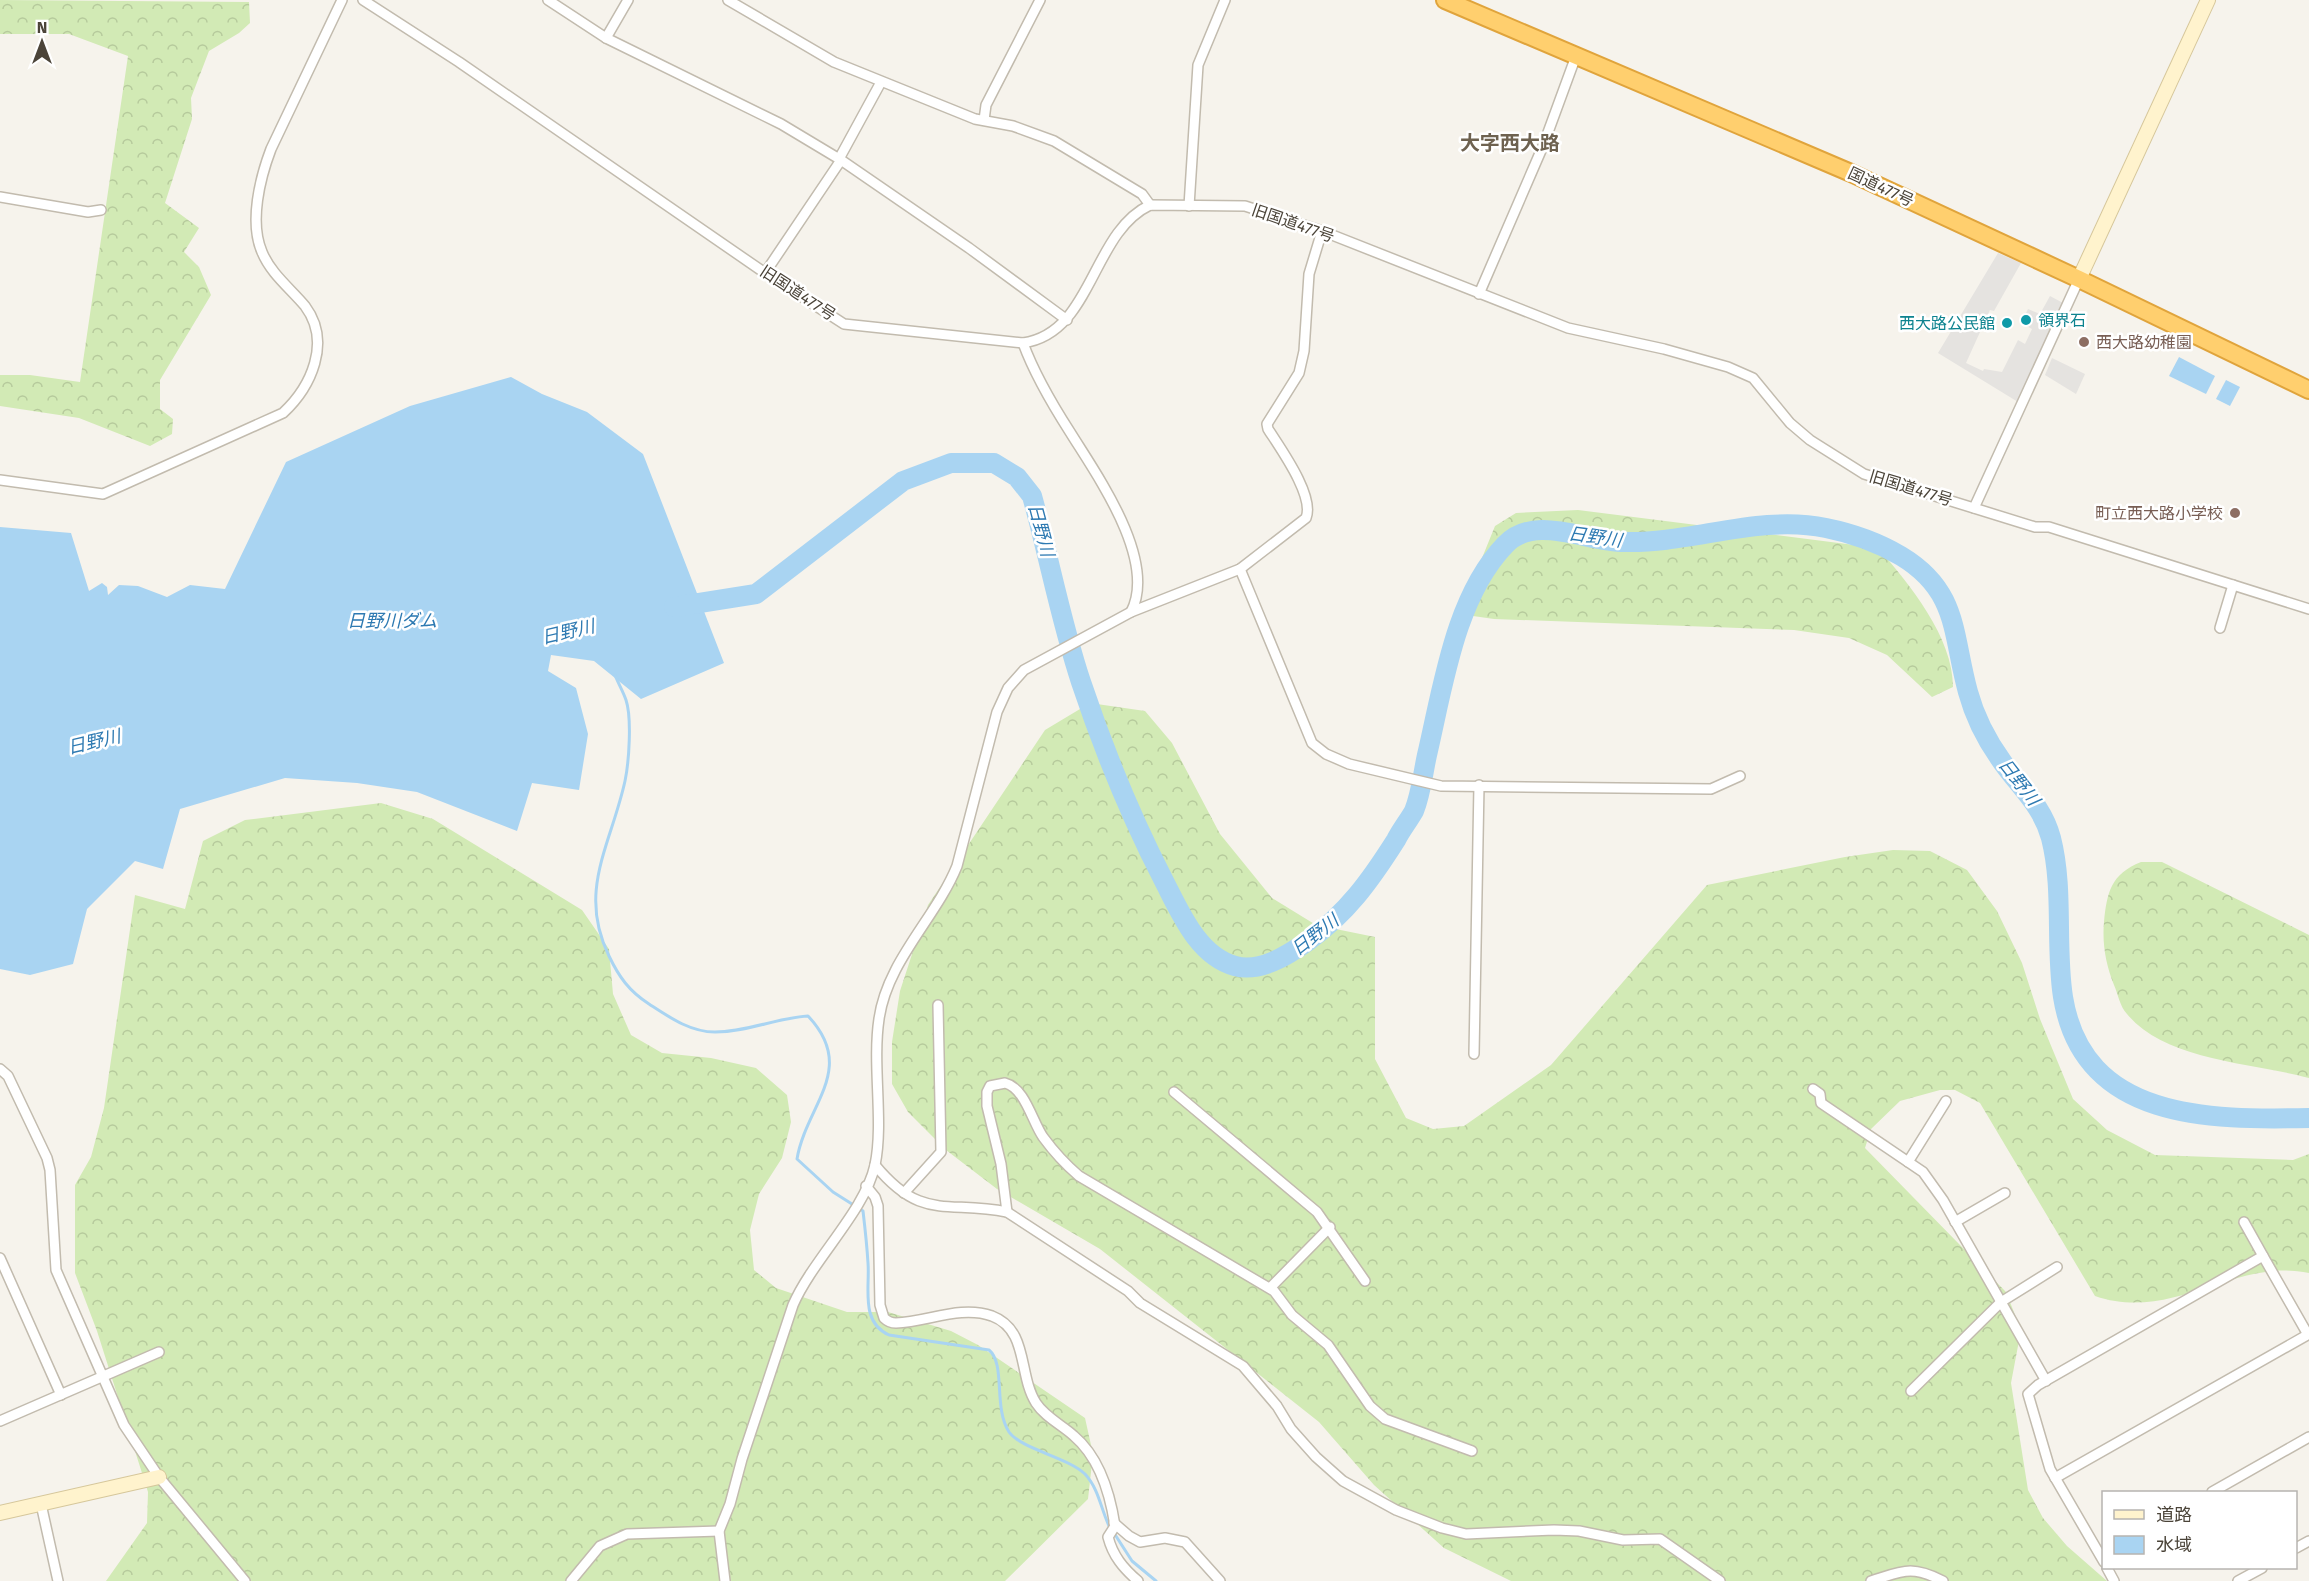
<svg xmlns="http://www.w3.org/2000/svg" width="2309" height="1581" viewBox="0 0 2309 1581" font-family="'Fira Sans','Noto Sans JP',sans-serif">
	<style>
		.forest { fill: url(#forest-crowns) }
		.parking { fill: #e5e3e0 }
		.water { fill: #a9d4f2 }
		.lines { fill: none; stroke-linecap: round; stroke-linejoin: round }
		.stream { stroke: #a9d4f2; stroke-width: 3 }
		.river { stroke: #a9d4f2; stroke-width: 20 }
		.street-casing { stroke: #c2bbae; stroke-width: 12 }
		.secondary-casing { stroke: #d6c79b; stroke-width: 16 }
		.highway-casing { stroke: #e0a43c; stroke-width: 20 }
		.street { stroke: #fff; stroke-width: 9 }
		.secondary { stroke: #fff3cd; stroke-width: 14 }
		.highway { stroke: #ffcf6e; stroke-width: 16 }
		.culture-dot { fill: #0f9aa8; stroke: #fff; stroke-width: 2 }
		.education-dot { fill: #8d6e63; stroke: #fff; stroke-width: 2 }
		.labels { text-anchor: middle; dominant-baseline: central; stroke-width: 5; stroke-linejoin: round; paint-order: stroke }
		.street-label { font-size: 16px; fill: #4b4439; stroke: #fff }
		.culture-label { font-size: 16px; fill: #0d838f; stroke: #fff; text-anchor: start }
		.education-label { font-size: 16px; fill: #785e54; stroke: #fff; text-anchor: start }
		.water-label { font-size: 18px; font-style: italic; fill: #2e7ab2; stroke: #fff }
		.quarter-label { font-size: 20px; font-weight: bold; fill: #6e6250; stroke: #fff }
	</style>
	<defs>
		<pattern id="forest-crowns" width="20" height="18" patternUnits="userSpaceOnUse" patternTransform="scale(1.5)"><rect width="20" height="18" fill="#d2eab5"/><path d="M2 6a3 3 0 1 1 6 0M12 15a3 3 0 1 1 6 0" fill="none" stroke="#b6ca9c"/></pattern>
	</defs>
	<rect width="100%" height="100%" fill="#f6f3ec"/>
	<g class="forest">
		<polygon points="0,0 249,2 250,23 239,33 209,51 191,98 192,119 165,203 199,228 184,252 199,267 211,295 160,380 160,409 173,419 172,434 150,446 79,418 0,406 0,375 30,375 80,382 128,56 69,34 0,34"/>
		<path d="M1578,510L1878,548C1910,585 1953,637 1953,687L1932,697L1887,655L1849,638L1794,630L1494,619L1473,616L1467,595L1495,526L1516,513Z"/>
		<path d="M1090,703L1145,711L1172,743L1220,834L1272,898L1316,925L1375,937V1059L1406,1118L1433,1129L1464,1126L1551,1065L1707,885L1845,857L1893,850L1930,851L1967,870L1997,911L2022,963L2040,1019L2073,1099L2107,1130L2155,1155L2293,1160L2309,1154V1273C2234,1257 2174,1323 2095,1296L1980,1103L1955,1090H1940L1900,1101L1871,1129L1865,1148L2006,1292L2021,1330L2011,1383L2028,1490L2043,1518L2067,1546L2107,1581H1511L1444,1548L1374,1485L1319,1422L1100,1249L997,1189L946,1150L908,1112L892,1084V1042L900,991L928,905L1045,730Z"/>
		<polygon points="381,803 433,819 582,910 609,949 613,994 631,1035 662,1053 711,1058 756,1068 787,1095 791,1122 782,1158 759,1194 750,1230 754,1270 776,1288 847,1312 888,1312 951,1331 978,1345 1085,1418 1093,1454 1088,1499 1005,1581 106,1581 147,1523 148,1492 97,1331 75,1273 75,1185 91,1157 104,1108 135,895 185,909 203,841 245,820"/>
		<path d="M2141,862H2162L2309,935V1078C2254,1063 2165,1061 2127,1014C2120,1007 2118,994 2114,985C2106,965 2102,944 2104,922C2107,892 2111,874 2141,862Z"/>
	</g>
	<g class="parking">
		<polygon points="1998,253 2021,263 1994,311 1990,310 1966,363 1983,371 1984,369 2002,372 2018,340 2025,344 2032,329 2021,323 2028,309 2040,314 2050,296 2063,303 2018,402 1938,353"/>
		<polygon points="2052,358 2085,374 2076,394 2045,375"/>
	</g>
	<g class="water">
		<polygon points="2179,357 2215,376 2206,394 2169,376"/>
		<polygon points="511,377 542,394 587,412 643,454 724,663 641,699 594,661 551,655 548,671 576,688 588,734 579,790 532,783 517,831 417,792 357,783 285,778 180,809 163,869 135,861 87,909 73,964 30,975 0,969 0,527 71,533 89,591 102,583 107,587 108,595 119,585 138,586 167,597 190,585 225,589 286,462 410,406"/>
		<polygon points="2226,380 2240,387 2230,406 2216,399"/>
	</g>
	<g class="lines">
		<g class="stream">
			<path d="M615,675C618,683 623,691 626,700C632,718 629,762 625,781C611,845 577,891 609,956C619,977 629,991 649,1004C669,1017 690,1032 715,1032C747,1032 776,1018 808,1016C858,1069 806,1105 797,1159L833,1192L863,1211C865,1228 867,1246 868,1263C870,1288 860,1322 889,1335L989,1350C1006,1364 993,1407 1009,1432C1021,1449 1067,1457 1085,1474C1099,1489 1101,1510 1110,1528"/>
			<polyline points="1114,1533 1132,1561 1156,1581"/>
		</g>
		<path class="river" d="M674,607L756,594L903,481L951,463H994L1017,477L1032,496C1049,557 1061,622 1081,682C1104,751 1131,817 1164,881C1180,912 1198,956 1235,966C1260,973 1288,955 1308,941C1347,913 1370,881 1396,840C1401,830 1409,820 1414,811C1421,794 1423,773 1427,755C1443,687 1455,597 1505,545C1535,513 1586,542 1624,542C1691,544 1759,514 1826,528C1851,533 1879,543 1901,556C1959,591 1952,634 1968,692C1975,718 1987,741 2003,763C2021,788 2043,807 2051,838C2064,889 2055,946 2063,997C2083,1121 2210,1120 2309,1118"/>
		<defs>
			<g id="street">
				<path d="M363,0L459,62L765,273L844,324L1023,343C1093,333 1091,233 1150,205L1245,206L1322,231L1568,328L1664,349L1728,367L1753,378L1790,423L1810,440L1864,474L2035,527H2049L2309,609"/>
				<polyline points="548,0 606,38 781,124 841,160 969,248 1067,320"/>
				<polyline points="728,0 834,62 975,119 1013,126 1054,141 1142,194 1150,205"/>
				<polyline points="606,38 628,0"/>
				<polyline points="984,120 986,105 1040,0"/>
				<polyline points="839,159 881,82"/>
				<polyline points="0,197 88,212 101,210"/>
				<polyline points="1189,206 1198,65 1225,0"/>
				<polyline points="765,273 841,160"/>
				<polyline points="1479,294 1543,146 1576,56"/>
				<path d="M1023,343C1034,373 1052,404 1070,432C1096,474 1158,560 1131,612"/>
				<path d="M0,480L103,494L283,413C311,387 332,342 305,306C291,289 271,274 262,252C249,222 260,178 271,149L342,0"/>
				<polyline points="1974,508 2079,279"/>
				<polyline points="1240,569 1312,743 1326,754 1349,764 1441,786 1711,789 1740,776"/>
				<polyline points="2220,628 2233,585"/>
				<polyline points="1474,1054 1479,785"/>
				<polyline points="0,1069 8,1076 47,1158 50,1170 56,1270 124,1425 159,1477 245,1581"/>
				<polyline points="1813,1089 1820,1094 1821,1103 1923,1172 1943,1200 2046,1381"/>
				<polyline points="1174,1092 1317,1212 1365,1281"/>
				<polyline points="1908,1162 1946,1101"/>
				<path d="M875,1165C922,1222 946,1200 1007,1212L1128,1291L1140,1303L1243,1366L1277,1406L1291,1429L1316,1457L1343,1481L1396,1510L1442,1528L1466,1534L1554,1530L1579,1531L1623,1540L1660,1539L1720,1581"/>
				<path d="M866,1186L875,1197L878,1206L880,1305L884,1318C888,1322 891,1323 896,1323C928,1322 960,1305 992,1316C1029,1330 1018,1375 1036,1403C1045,1417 1062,1425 1074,1436C1100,1458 1110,1493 1115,1526L1108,1537C1113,1556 1123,1568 1138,1581"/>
				<polyline points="904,1193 941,1152 938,1005"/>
				<path d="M1007,1212L1001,1164L987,1106V1092L990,1086L1005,1083C1025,1088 1032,1121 1043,1137C1054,1152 1065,1164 1079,1176L1274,1291L1292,1315L1328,1345L1370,1406L1385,1419L1472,1451"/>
				<polyline points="1955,1222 2005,1193"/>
				<polyline points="2244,1222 2263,1256"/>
				<polyline points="0,1258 61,1395"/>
				<polyline points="1270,1288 1330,1227"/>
				<polyline points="1911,1391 2001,1302 2057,1267"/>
				<polyline points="0,1421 159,1352"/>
				<polyline points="2055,1478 2309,1334"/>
				<polyline points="2212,1492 2309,1437"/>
				<polyline points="41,1504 58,1581"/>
				<polyline points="1114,1523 1129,1536 1140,1542 1165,1538 1185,1542 1220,1581"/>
				<polyline points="2296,1548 2309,1541"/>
				<polyline points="2104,1562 2050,1469 2028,1394 2038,1385 2263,1256 2307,1333"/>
				<polyline points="2107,1568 2114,1581"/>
				<polyline points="571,1581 600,1546 627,1534 719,1531"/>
				<path d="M725,1581L719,1531L730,1504L742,1459L793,1305C813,1259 865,1211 875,1165C884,1122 872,1065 879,1019C887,961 936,918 957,866L997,712L1008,688L1024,670L1131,612L1240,569L1306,518C1315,496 1280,448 1268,429L1267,424L1299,373L1304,351L1309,274L1322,231"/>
				<path d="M1871,1581C1903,1571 1911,1565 1943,1581"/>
				<polyline points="2238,1581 2262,1568"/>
			</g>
			<g id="secondary">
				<polyline points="2079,279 2208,0"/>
				<polyline points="0,1513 159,1477"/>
			</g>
			<polyline id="highway" points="1445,0 1851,173 2079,279 2309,390"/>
		</defs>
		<use href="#street" class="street-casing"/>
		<use href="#secondary" class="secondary-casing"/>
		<use href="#highway" class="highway-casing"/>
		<use href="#street" class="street"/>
		<use href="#secondary" class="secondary"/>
		<use href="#highway" class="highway"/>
	</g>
	<g class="culture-dot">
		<circle cx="2026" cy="320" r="6"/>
		<circle cx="2007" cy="323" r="6"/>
	</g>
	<g class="education-dot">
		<circle cx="2084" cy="342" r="6"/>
		<circle cx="2235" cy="513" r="6"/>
	</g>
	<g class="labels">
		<g class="street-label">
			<text transform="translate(1881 187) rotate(25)">国道477号</text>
			<text transform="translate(1293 223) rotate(19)">旧国道477号</text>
			<text transform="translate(798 293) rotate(33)">旧国道477号</text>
			<text transform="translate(1911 488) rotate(17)">旧国道477号</text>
		</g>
		<g class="culture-label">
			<text x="2038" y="320">領界石</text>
			<text x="1995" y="323" text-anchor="end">西大路公民館</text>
		</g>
		<g class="education-label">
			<text x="2096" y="342">西大路幼稚園</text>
			<text x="2223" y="513" text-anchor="end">町立西大路小学校</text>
		</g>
		<g class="water-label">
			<text transform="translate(1041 530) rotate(75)">日野川</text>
			<text transform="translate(1595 537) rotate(8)">日野川</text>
			<text x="392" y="621">日野川ダム</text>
			<text transform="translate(568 632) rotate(-13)">日野川</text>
			<text transform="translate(94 742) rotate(-13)">日野川</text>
			<text transform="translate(2019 782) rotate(52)">日野川</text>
			<text transform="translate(1315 935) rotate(-38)">日野川</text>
		</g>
		<g class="quarter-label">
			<text x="1510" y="143">大字西大路</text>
		</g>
	</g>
	<rect x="2102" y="1491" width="195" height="78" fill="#ffffff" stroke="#b7b4b0" stroke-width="1.5"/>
	<rect x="2114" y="1510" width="30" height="9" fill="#fff3cd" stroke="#b7b4b0" stroke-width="1.5"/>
	<text x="2156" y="1521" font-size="18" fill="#4b4439">道路</text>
	<rect x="2114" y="1536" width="30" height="18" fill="#a9d4f2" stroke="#b7b4b0" stroke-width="1.5"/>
	<text x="2156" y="1551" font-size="18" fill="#4b4439">水域</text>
	<g transform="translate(42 42)" stroke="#ffffff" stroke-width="4.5" paint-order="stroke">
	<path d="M0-4.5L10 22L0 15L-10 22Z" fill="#4b4439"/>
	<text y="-9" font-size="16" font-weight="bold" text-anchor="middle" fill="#4b4439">N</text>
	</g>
</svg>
